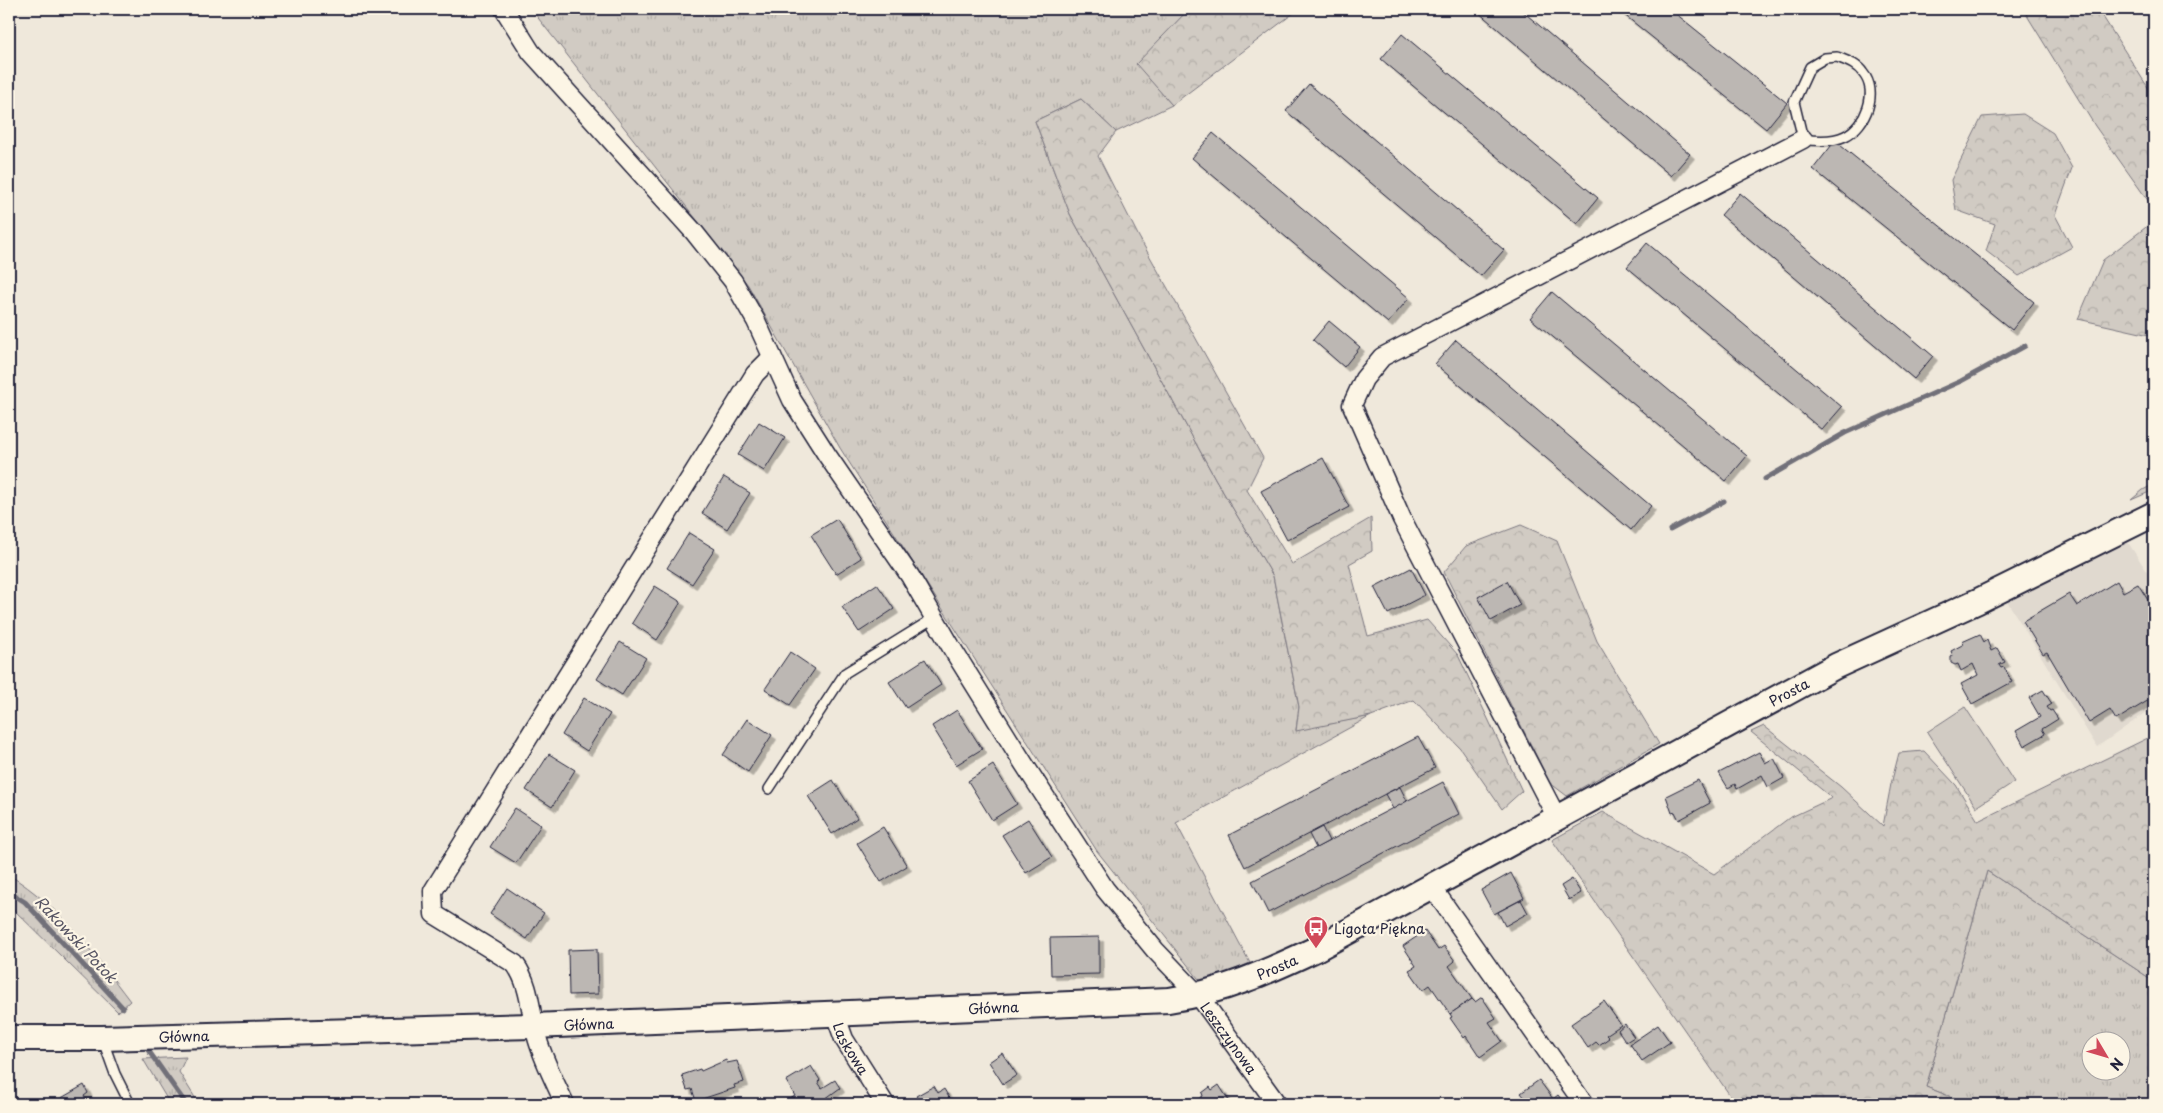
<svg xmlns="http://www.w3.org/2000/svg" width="2163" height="1113" viewBox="0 0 2163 1113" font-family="'Playpen Sans',sans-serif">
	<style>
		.built { fill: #e0d9cf }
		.grass { fill: url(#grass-tufts); stroke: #7a767f; fill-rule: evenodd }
		.forest { fill: url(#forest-crowns); stroke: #7a767f }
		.pitch { fill: #d1cbc3; stroke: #7a767f }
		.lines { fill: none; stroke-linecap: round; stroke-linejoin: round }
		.stream { stroke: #716f79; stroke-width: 5 }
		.building { fill: #bcb7b3; stroke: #22223b; filter: url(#shadow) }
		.lane-casing { stroke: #22223b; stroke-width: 12 }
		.street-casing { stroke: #22223b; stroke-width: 21 }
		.secondary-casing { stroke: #22223b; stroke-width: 28 }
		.lane { stroke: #fcf5e5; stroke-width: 9 }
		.street { stroke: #fcf5e5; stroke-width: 18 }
		.secondary { stroke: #fcf5e5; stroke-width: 24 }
		.labels { text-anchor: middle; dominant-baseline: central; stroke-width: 4.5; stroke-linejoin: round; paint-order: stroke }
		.street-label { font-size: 14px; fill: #22223b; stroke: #fcf5e5 }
		.poi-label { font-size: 14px; fill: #22223b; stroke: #fcf5e5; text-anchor: start }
		.water-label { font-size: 15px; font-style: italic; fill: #575564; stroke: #fcf5e5 }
	</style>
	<defs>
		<pattern id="grass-tufts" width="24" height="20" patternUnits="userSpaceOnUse" patternTransform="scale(1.25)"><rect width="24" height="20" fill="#d1cbc3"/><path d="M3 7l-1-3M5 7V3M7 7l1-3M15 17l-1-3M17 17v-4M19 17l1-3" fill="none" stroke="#b3aea8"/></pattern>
		<pattern id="forest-crowns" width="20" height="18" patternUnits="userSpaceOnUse" patternTransform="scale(1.25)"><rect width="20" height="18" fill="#d1cbc3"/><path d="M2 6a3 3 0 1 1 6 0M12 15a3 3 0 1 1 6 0" fill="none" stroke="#b3aea8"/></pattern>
		<filter id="shadow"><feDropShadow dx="4.5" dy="4.5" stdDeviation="0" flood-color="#0004"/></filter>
	</defs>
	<rect width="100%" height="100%" fill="#efe8db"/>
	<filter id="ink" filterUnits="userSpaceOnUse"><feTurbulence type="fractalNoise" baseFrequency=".02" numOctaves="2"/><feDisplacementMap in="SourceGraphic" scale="10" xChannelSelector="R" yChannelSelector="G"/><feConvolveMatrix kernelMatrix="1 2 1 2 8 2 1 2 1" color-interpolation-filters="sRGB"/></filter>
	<g filter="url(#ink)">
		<polygon class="built" points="2127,541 2154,582 2154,707 2097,747 2007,601"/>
		<g class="grass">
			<polygon points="531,9 1189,9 1137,64 1172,105 1116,132 1081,99 1035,121 1070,214 1216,480 1273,576 1299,707 1296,730 1371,716 1176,823 1250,963 1202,983 1097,851 840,448 748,285"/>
			<path d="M1987,871L2154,981V1104H1969L1926,1087ZM2090,1040H2120V1070H2090Z"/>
			<path d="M9,875C60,906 94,954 130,1001L118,1012L9,905Z"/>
			<polygon points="186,1057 179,1072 199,1104 170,1104 143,1059"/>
		</g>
		<g class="forest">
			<polygon points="1189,9 1299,9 1172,105 1136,64"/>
			<polygon points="2023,9 2098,9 2154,97 2154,209 2095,126"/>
			<polygon points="1081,99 1116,132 1098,156 1139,237 1263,458 1247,490 1292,564 1371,518 1372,551 1349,564 1368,636 1427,620 1458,655 1522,791 1502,809 1460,748 1414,700 1371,716 1296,731 1299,707 1273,576 1216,480 1070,214 1035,121"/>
			<polygon points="2023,114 2053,133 2072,168 2055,215 2072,247 2019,276 1986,251 1995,224 1956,210 1951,180 1982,117"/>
			<polygon points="2154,221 2154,336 2078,319 2103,260"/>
			<polygon points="2154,484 2154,490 2131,500 2143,490"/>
			<polygon points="1521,525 1557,541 1597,641 1659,744 1567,796 1550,783 1444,572 1466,546"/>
			<polygon points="1764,726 1841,787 1883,826 1891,784 1899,753 1924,751 1956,785 1978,821 2154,735 2154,981 1987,871 1926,1087 1969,1104 1736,1104 1552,840 1603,812 1714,874 1789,818 1832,798 1751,732"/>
		</g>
		<polygon class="pitch" points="1965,707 2014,782 1976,807 1927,732"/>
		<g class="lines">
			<g class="stream">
				<polyline points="1765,479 1845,433 1961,381 2025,346"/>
				<polyline points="1670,530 1724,501"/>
				<polyline points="9,892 25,902 123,1008"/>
				<polyline points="148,1050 186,1104"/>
			</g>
		</g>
		<g class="building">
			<polygon points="1480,9 1520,9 1690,154 1671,176 1478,12"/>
			<polygon points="1617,9 1670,9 1787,103 1766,129"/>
			<polygon points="1402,34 1598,198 1577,224 1381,59"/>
			<polygon points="1309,84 1504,250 1481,276 1286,111"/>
			<polygon points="1213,133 1409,298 1388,323 1192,158"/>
			<polygon points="1835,141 2034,302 2012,330 1813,169"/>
			<polygon points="1740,193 1933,356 1914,379 1721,215"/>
			<polygon points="1647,243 1842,407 1822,430 1627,267"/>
			<polygon points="1552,292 1747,456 1726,481 1530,318"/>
			<polygon points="1329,321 1360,347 1344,367 1313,340"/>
			<polygon points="1456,340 1651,506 1631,530 1435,364"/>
			<polygon points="759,422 785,438 764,471 738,455"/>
			<polygon points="1323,458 1349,507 1287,540 1261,491"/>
			<polygon points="724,477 750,493 727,529 702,513"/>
			<polygon points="837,519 861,558 836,574 811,535"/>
			<polygon points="689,533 715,549 692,584 667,568"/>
			<polygon points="2154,554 2154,568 2149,557"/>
			<polygon points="1411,568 1425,595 1388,614 1374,587"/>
			<polygon points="1507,581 1520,605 1491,621 1478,597"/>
			<polygon points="2117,581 2123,592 2138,584 2154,610 2154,697 2116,720 2110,710 2089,723 2047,652 2043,654 2023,621 2069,594 2077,606"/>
			<polygon points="877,584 894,609 859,632 842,607"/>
			<polygon points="655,586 681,602 657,640 632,623"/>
			<polygon points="1980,634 1984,642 1987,640 1991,651 1997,648 2005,662 1999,665 2001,668 2004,667 2012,682 1972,704 1961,684 1978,675 1973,664 1961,671 1958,664 1955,665 1951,663 1951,657 1953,656 1951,651 1964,644 1962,642"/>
			<polygon points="620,642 646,658 622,695 597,679"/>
			<polygon points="790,652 815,669 790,705 765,689"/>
			<polygon points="925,659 941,685 906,708 889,682"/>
			<polygon points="2043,690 2052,704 2047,707 2050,711 2052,710 2058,719 2042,729 2045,734 2024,746 2016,731 2040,717 2029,698"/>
			<polygon points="584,698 610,714 587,751 562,735"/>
			<polygon points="957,710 982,749 956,765 932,726"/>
			<polygon points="747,719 772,735 748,772 723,755"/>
			<polygon points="1418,737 1435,768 1245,867 1229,835"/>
			<polygon points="1759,752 1765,763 1774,758 1784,778 1768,787 1762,775 1737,789 1735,784 1728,788 1719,773"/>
			<polygon points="549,754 575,770 552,807 526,790"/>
			<polygon points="993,765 1017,804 992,820 968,781"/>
			<polygon points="833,780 857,818 832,834 808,796"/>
			<polygon points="1698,780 1710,803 1679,820 1675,812 1672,813 1666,796"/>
			<polygon points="1443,782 1459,814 1268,913 1252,881"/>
			<polygon points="1400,787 1407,801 1393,809 1385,794"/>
			<polygon points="515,808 541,825 516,863 490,847"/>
			<polygon points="1028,819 1052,857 1026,873 1002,835"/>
			<polygon points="883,827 907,866 881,882 857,843"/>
			<polygon points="1322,827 1329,841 1316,848 1309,834"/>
			<polygon points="1511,873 1524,898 1494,914 1481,890"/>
			<polygon points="1572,879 1581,893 1569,900 1561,886"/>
			<polygon points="507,888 544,913 527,939 490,914"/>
			<polygon points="1521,900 1528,913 1505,926 1498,912"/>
			<polygon points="1425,931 1438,950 1444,946 1455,961 1449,966 1472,999 1450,1014 1430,985 1423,990 1409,970 1416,966 1403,946"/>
			<polygon points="1099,937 1099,974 1051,975 1050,938"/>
			<polygon points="597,949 598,994 569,995 568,950"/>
			<polygon points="1482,997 1496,1018 1489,1022 1502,1041 1480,1057 1466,1036 1464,1038 1450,1018 1452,1017 1450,1014 1472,999 1475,1002"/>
			<polygon points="1604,1001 1621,1025 1606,1035 1609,1038 1599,1045 1596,1042 1588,1048 1571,1024"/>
			<polygon points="1625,1024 1634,1037 1626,1042 1618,1030"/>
			<polygon points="1658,1025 1670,1042 1642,1061 1630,1044"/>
			<polygon points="1002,1053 1017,1075 1003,1084 989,1062"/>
			<polygon points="726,1060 727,1063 737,1061 744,1082 734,1085 735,1088 696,1101 692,1089 687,1090 682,1075 700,1069 701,1071"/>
			<polygon points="811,1066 820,1080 818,1082 822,1088 835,1080 840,1088 818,1104 794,1104 790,1099 795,1096 786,1081"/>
			<polygon points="1539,1080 1553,1099 1558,1095 1565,1104 1530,1104 1521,1093"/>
			<polygon points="84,1085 88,1093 84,1096 89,1104 51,1104"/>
			<polygon points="1219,1085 1231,1104 1196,1104 1194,1102 1203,1096 1202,1093 1210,1087 1212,1090"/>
			<polygon points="934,1086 938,1093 944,1089 953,1104 922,1104 916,1096"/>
		</g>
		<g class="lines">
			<defs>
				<g id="lane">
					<path d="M1837,57C1847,61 1857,64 1863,73C1879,92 1866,126 1845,136C1833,142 1816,141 1803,139L1794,102L1810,67L1825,58Z"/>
					<polyline points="769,789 845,673 934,618"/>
					<polyline points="102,1038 115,1074 130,1104"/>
				</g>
				<g id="street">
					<path id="s1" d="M504,9L531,52L694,232L733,281L756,321L792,400L827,455L910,576L953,650L1024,764L1105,889L1155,950L1199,996L1277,1104"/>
					<polyline points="1557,818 1402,519 1352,405 1364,379 1382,357 1803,139"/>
					<polyline points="1432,887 1584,1104"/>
					<path id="s2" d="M835,1014L844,1039L885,1104"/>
					<path d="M565,1104C556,1085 546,1065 539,1044C530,1018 532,987 515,964L434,914L433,891L755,374L772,357"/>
				</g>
				<g id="secondary">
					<path id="s3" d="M9,1038H102L533,1026L1169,1000C1223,992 1267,972 1316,949L1836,666L1978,601L2154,514"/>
				</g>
			</defs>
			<use href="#lane" class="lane-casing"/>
			<use href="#street" class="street-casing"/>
			<use href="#secondary" class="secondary-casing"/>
			<use href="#lane" class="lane"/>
			<use href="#street" class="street"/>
			<use href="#secondary" class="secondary"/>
		</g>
	</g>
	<defs>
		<symbol id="bus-pin" viewBox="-11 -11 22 30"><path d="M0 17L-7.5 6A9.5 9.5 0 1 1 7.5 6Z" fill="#d1495b" stroke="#fcf5e5"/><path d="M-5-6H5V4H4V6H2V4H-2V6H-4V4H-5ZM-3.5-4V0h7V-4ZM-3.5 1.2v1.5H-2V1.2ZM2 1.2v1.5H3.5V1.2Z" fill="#fff"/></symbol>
	</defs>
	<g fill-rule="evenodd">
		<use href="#bus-pin" x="1302" y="914" width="28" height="38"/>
	</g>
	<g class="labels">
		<g class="street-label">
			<text stroke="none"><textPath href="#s3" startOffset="1855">Prosta</textPath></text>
			<text stroke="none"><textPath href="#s3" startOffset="1274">Prosta</textPath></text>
			<text stroke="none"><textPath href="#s3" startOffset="985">Główna</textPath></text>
			<text stroke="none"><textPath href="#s3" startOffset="580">Główna</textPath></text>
			<text stroke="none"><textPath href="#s3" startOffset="175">Główna</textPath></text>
			<text stroke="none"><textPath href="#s1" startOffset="1264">Leszczynowa</textPath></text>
			<text stroke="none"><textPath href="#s2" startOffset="38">Laskowa</textPath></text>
		</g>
		<g class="poi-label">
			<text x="1334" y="928">Ligota Piękna</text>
		</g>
		<g class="water-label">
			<text transform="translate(77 939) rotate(47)">Rakowski Potok</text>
		</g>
	</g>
	<rect width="2163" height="1113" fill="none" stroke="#fcf5e5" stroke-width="30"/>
	<rect x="15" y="15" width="2133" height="1083" fill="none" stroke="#22223b" stroke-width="2" filter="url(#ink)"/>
	<g transform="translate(2106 1056) rotate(128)"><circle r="24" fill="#fcf5e5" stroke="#a5a1a1"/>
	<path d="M0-4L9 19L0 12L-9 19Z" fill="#d1495b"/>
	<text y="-8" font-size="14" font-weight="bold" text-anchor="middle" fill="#22223b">N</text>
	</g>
</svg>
